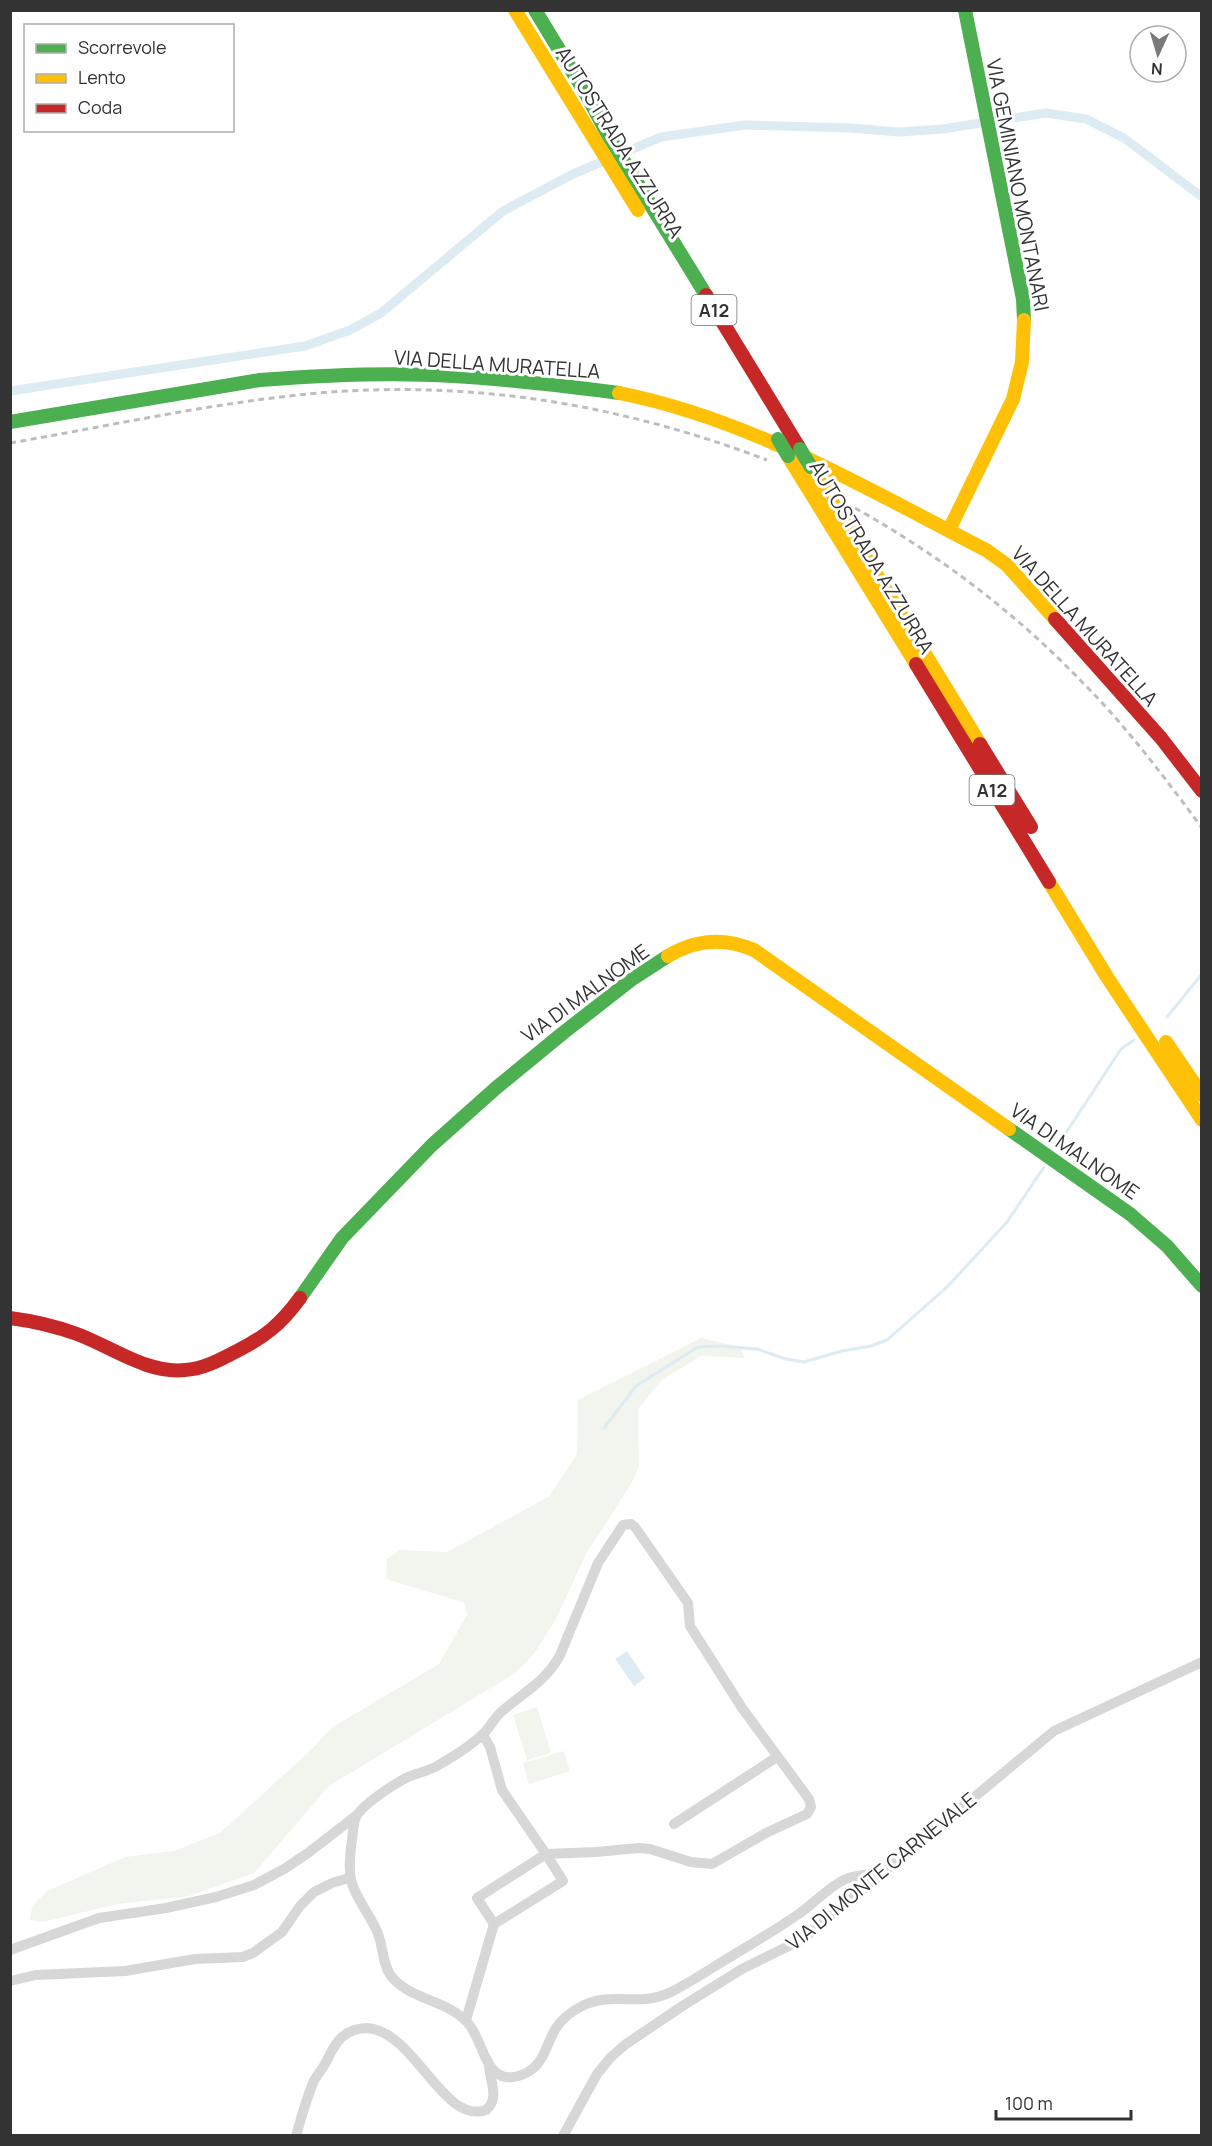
<svg xmlns="http://www.w3.org/2000/svg" width="1212" height="2146" viewBox="0 0 1212 2146" font-family="Manrope,sans-serif">
	<style>
		.green { fill: #f1f5ed }
		.water { fill: #ddebf3 }
		.lines { fill: none; stroke-linecap: round; stroke-linejoin: round }
		.stream { stroke: #ddebf3; stroke-width: 3 }
		.canal { stroke: #ddebf3; stroke-width: 9 }
		.street { stroke: #d7d7d7; stroke-width: 10 }
		.fast { stroke: #4caf50; stroke-width: 14 }
		.slow { stroke: #ffc107; stroke-width: 14 }
		.jam { stroke: #c62828; stroke-width: 14 }
		.rail { stroke: #bebebe; stroke-width: 3; stroke-dasharray: 6 4.5; stroke-linecap: butt }
		.fast-bridge { stroke: #4caf50; stroke-width: 14 }
		.labels { text-anchor: middle; dominant-baseline: central; stroke-width: 6; stroke-linejoin: round; paint-order: stroke }
		.shield { fill: #fff; stroke: #707070; stroke-width: 1.5 }
		.shield-label { font-size: 18px; font-weight: bold; fill: #333 }
		.street-label { font-size: 20px; fill: #333; stroke: #fff }
	</style>
	<rect width="100%" height="100%" fill="#fff"/>
	<g class="green">
		<polygon points="701,1338 740,1347 745,1358 701,1356 662,1380 638,1409 639,1466 632,1482 586,1554 556,1619 536,1651 517,1672 329,1786 254,1873 189,1896 118,1904 43,1922 30,1920 32,1906 47,1891 125,1857 174,1851 220,1833 313,1748 331,1728 439,1664 467,1615 465,1603 386,1579 387,1559 400,1550 447,1552 550,1496 577,1454 578,1400"/>
		<polygon points="537,1707 551,1753 527,1760 513,1715"/>
		<polygon points="564,1751 570,1771 529,1784 523,1763"/>
	</g>
	<polygon class="water" points="627,1651 645,1678 634,1686 615,1659"/>
	<g class="lines">
		<g class="stream">
			<polyline points="1167,1017 1202,974"/>
			<polyline points="1056,1148 1121,1049 1134,1040"/>
			<polyline points="604,1428 636,1386 698,1347 718,1346 757,1349 786,1359 804,1362 842,1351 871,1346 887,1340 947,1287 985,1246 1007,1222 1044,1167"/>
		</g>
		<polyline class="canal" points="10,391 305,346 350,330 381,313 503,211 573,174 661,137 745,125 851,128 899,132 942,129 1046,113 1086,119 1124,138 1202,197"/>
		<g class="street">
			<path d="M483,1735L490,1747L502,1790L546,1854L596,1852L639,1848L650,1849L691,1862L712,1864L766,1833L807,1814L811,1807L809,1799L742,1708L690,1626L688,1603L635,1527L631,1524L623,1525L598,1563L560,1655C547,1681 521,1694 500,1713C494,1719 490,1727 484,1733C473,1744 451,1758 437,1766C428,1771 417,1773 408,1777C394,1784 366,1802 357,1815C353,1821 353,1832 352,1840C345,1887 354,1888 375,1927C384,1942 381,1963 391,1976C410,2000 447,2000 467,2022C485,2040 484,2091 524,2074C544,2066 546,2044 556,2028C562,2019 571,2012 580,2007C611,1990 639,2008 671,1992C689,1983 707,1971 725,1960C750,1945 776,1930 800,1913C815,1903 829,1886 846,1879C857,1874 870,1875 882,1874"/>
			<polyline points="674,1824 777,1757"/>
			<polygon points="546,1854 563,1881 494,1924 477,1898"/>
			<polyline points="10,1950 99,1918 166,1908 216,1897 254,1885 284,1869 308,1853 357,1815"/>
			<polyline points="10,1981 36,1975 125,1971 195,1959 243,1957 253,1953 282,1932 300,1906 314,1892 332,1883 349,1878"/>
			<polyline points="466,2020 494,1924"/>
			<path d="M296,2136C301,2118 306,2100 313,2083C316,2076 321,2071 325,2064C330,2055 334,2044 342,2037C349,2031 358,2028 367,2028C415,2031 443,2125 486,2110C500,2099 490,2081 489,2066"/>
			<polyline points="563,2136 597,2074 611,2057 626,2044 684,2005 742,1969 803,1939 1054,1731 1202,1662"/>
		</g>
		<g class="fast">
			<polyline points="535,10 586,94 609,137 706,295"/>
			<polyline points="965,10 1023,299 1024,320"/>
			<path d="M10,422L260,380C324,375 389,372 453,376C508,379 564,386 619,393"/>
			<polyline points="1009,1129 1130,1214 1167,1246 1202,1286"/>
			<polyline points="300,1298 342,1238 432,1145 496,1088 563,1033 631,980 668,956"/>
		</g>
		<g class="slow">
			<polyline points="515,10 638,210"/>
			<path d="M619,393C751,419 867,489 986,550L1007,565L1055,619"/>
			<polyline points="788,456 916,664"/>
			<polyline points="811,467 980,744"/>
			<polyline points="949,530 1013,399 1022,362 1024,320"/>
			<polyline points="1049,882 1107,977 1202,1120"/>
			<path d="M668,956C696,939 724,937 754,950L1009,1129"/>
			<polyline points="1166,1042 1202,1095"/>
		</g>
		<g class="jam">
			<polyline points="706,295 800,449"/>
			<polyline points="1055,619 1161,738 1202,791"/>
			<polyline points="916,664 1049,882"/>
			<polyline points="980,744 1031,827"/>
			<path d="M10,1318C33,1321 55,1326 77,1334C112,1347 147,1374 185,1370C204,1369 221,1359 237,1351C265,1337 281,1324 300,1298"/>
		</g>
		<g class="rail">
			<path d="M10,443C121,424 233,398 346,391C493,383 630,408 767,460"/>
			<path d="M855,508C939,555 1016,613 1083,683C1127,727 1165,778 1202,828"/>
		</g>
		<g class="fast-bridge">
			<polyline points="778,439 788,456"/>
			<polyline points="800,449 811,467"/>
		</g>
	</g>
	<g class="labels">
		<g class="shield">
			<rect x="691.5" y="295" width="45" height="30" rx="4.5"/>
			<rect x="969.5" y="775" width="45" height="30" rx="4.5"/>
		</g>
		<g class="shield-label">
			<text x="714" y="310">A12</text>
			<text x="992" y="790">A12</text>
		</g>
		<g class="street-label">
			<text transform="translate(620 142) rotate(58)">AUTOSTRADA AZZURRA</text>
			<text transform="translate(1018 185) rotate(79)">VIA GEMINIANO MONTANARI</text>
			<text transform="translate(497 364) rotate(4)">VIA DELLA MURATELLA</text>
			<text transform="translate(872 557) rotate(59)">AUTOSTRADA AZZURRA</text>
			<text transform="translate(1085 626) rotate(48)">VIA DELLA MURATELLA</text>
			<text transform="translate(585 993) rotate(-36)">VIA DI MALNOME</text>
			<text transform="translate(1075 1151) rotate(35)">VIA DI MALNOME</text>
			<text transform="translate(881 1871) rotate(-39)">VIA DI MONTE CARNEVALE</text>
		</g>
	</g>
	<rect width="1212" height="2146" fill="none" stroke="#333333" stroke-width="24"/>
	<rect x="24" y="24" width="210" height="108" fill="#ffffff" stroke="#adadad" stroke-width="1.5"/>
	<rect x="36" y="44" width="30" height="9" fill="#4caf50" stroke="#adadad" stroke-width="1.5"/>
	<text x="78" y="54" font-size="18" fill="#333333">Scorrevole</text>
	<rect x="36" y="74" width="30" height="9" fill="#ffc107" stroke="#adadad" stroke-width="1.5"/>
	<text x="78" y="84" font-size="18" fill="#333333">Lento</text>
	<rect x="36" y="104" width="30" height="9" fill="#c62828" stroke="#adadad" stroke-width="1.5"/>
	<text x="78" y="114" font-size="18" fill="#333333">Coda</text>
	<g transform="translate(1158 54) rotate(184)"><circle r="28" fill="#ffffff" stroke="#adadad" stroke-width="1.5"/>
	<path d="M0-4.5L10 22L0 15L-10 22Z" fill="#7a7a7a"/>
	<text y="-9" font-size="16" font-weight="bold" text-anchor="middle" fill="#333333">N</text>
	</g>
	<path d="M996 2110v9h135v-9" fill="none" stroke="#333333" stroke-width="3"/>
	<text x="1005" y="2110" font-size="18" fill="#333333" stroke="#ffffff" stroke-width="4.5" paint-order="stroke">100 m</text>
</svg>
